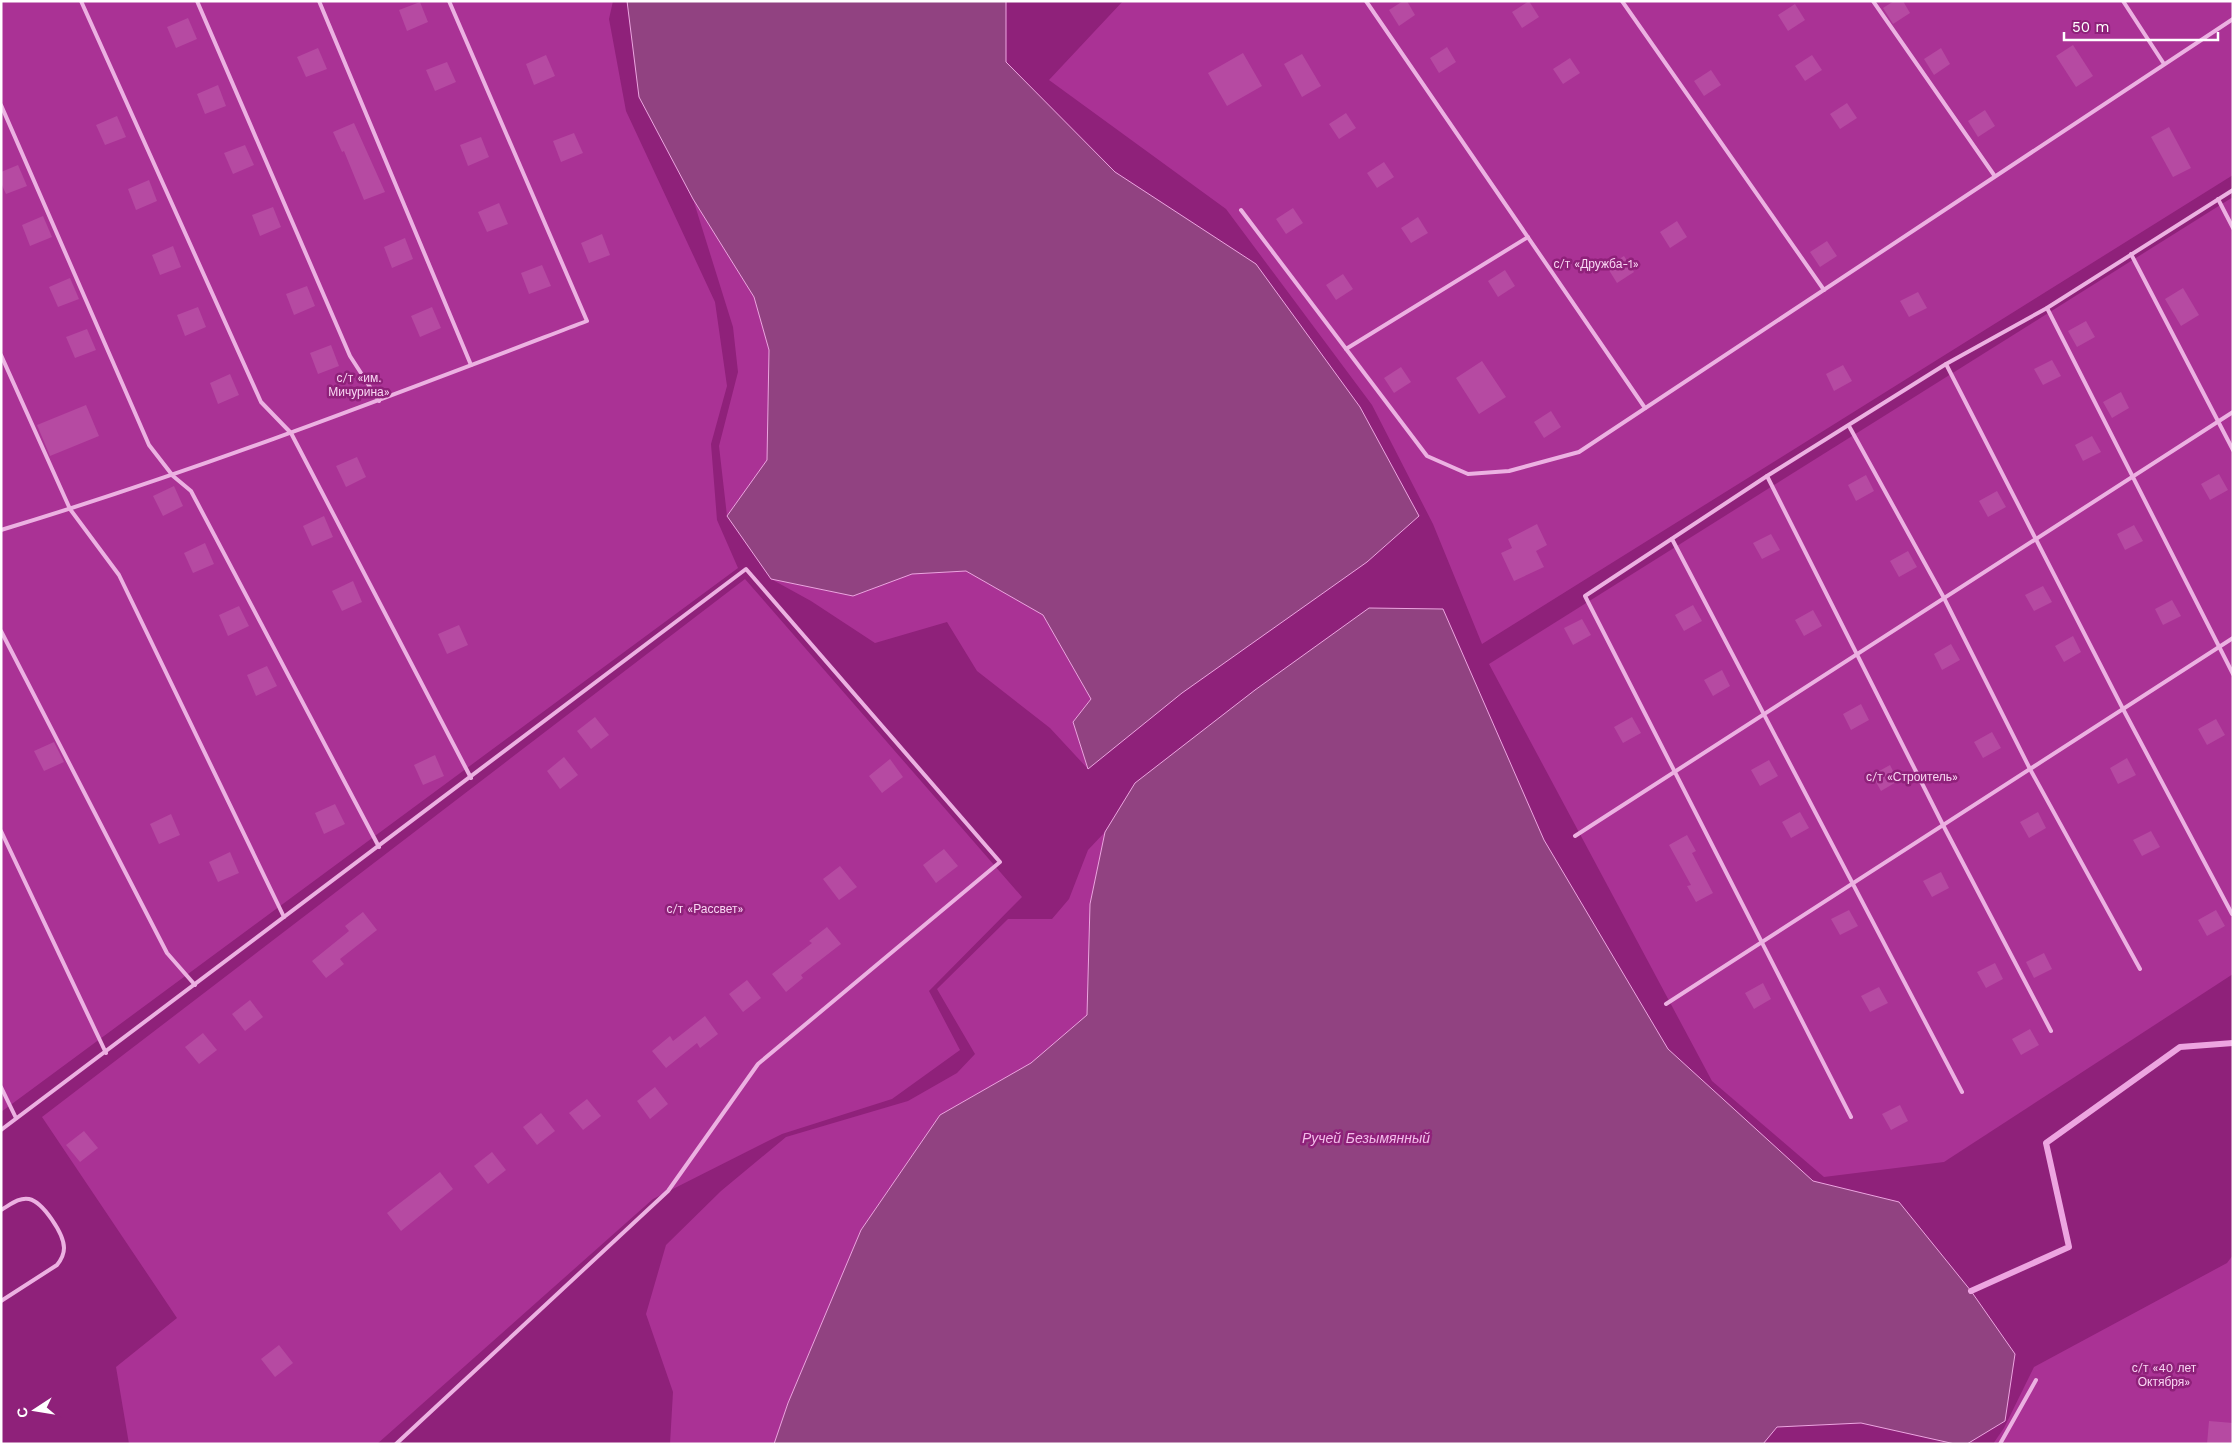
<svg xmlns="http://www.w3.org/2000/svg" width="2234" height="1445" viewBox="0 0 2234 1445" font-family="'Work Sans',sans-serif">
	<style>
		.green { fill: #aa3295 }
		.water { fill: #914281; stroke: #eda5e1 }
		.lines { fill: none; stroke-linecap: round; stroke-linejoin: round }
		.stream { stroke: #eda5e1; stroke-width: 6 }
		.building { fill: #b64aa2 }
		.lane { stroke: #ecb1e2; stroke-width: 4 }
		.labels { text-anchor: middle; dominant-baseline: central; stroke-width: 5; stroke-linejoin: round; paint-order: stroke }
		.park-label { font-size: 12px; fill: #f9d6f3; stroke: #8f217a }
		.water-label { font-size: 14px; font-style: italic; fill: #f3bdea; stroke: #8f217a }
	</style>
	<rect width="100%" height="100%" fill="#8f217a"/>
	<g class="green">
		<polygon points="1,1 613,1 609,19 626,111 715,302 727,386 711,444 717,520 738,568 1,1112"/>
		<polygon points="1123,1 2233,1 2233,175 1482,644 1433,524 1372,405 1226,209 1049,80"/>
		<polygon points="2233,197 2233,974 1944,1162 1824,1177 1712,1081 1489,664"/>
		<polygon points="693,199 754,297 769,350 767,460 727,516 719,446 738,372 733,327"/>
		<polygon points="966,571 1043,615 1091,699 1073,722 1088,769 1050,728 977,671 947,622 875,643 811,601 771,579 853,596 912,574"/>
		<polygon points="745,579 1022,897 929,991 960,1050 892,1099 782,1134 653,1199 377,1444 129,1444 116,1367 177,1318 42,1117"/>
		<polygon points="1105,832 1090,904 1087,1015 1031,1063 940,1115 861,1230 788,1403 774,1444 670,1444 673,1392 646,1314 666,1245 721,1191 786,1137 908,1101 957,1073 975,1054 937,989 1008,919 1052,919 1069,899 1088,850"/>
		<polygon points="2233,1255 2233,1444 1993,1444 2004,1428 2034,1367 2227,1263"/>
	</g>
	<g class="water">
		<polygon points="627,1 1006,1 1006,62 1115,172 1256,264 1360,407 1419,516 1367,562 1182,693 1088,769 1073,722 1091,699 1043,615 966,571 912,574 853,596 771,579 727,516 767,460 769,350 754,297 693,199 639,97"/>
		<polygon points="1369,608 1443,609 1544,840 1668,1049 1813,1181 1899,1202 1971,1291 2015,1354 2005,1421 1967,1444 1955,1444 1861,1423 1777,1427 1763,1444 774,1444 788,1403 861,1230 940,1115 1031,1063 1087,1015 1090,904 1105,832 1135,783 1255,690"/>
	</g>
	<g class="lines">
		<polyline class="stream" points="1971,1291 2069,1247 2046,1143 2180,1047 2233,1043"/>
	</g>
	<g class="building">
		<polygon points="1403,1 1407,1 1415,15 1399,26 1389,10"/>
		<polygon points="1529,1 1539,17 1522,28 1512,12"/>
		<polygon points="1894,1 1903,1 1910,13 1893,24 1883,8"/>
		<polygon points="420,2 428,22 407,31 399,10"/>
		<polygon points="1795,4 1805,20 1788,31 1778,15"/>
		<polygon points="188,18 197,39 176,48 167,27"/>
		<polygon points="2073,45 2093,76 2076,87 2056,56"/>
		<polygon points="1447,47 1456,62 1439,73 1430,58"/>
		<polygon points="318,48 327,69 306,77 297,57"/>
		<polygon points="1941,48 1950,64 1934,75 1924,59"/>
		<polygon points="1243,53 1262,86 1227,106 1208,73"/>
		<polygon points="1302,54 1321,86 1302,97 1284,64"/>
		<polygon points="546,55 555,76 534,85 526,64"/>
		<polygon points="1812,55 1822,70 1805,81 1795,66"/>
		<polygon points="1570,58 1580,73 1563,84 1553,69"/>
		<polygon points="447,62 456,82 435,91 426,70"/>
		<polygon points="1711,70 1721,85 1704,96 1694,81"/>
		<polygon points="218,85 226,106 205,114 197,94"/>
		<polygon points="1847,103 1857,118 1840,129 1830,114"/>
		<polygon points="1985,110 1995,126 1978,137 1968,121"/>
		<polygon points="1346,113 1356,128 1339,139 1329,124"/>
		<polygon points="117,116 126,137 105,145 96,125"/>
		<polygon points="354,123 385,192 364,200 344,151 342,152 333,132"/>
		<polygon points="2169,127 2191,168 2173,177 2151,137"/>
		<polygon points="574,133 583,153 561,162 553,141"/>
		<polygon points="481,137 489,157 468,166 460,145"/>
		<polygon points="245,145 254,165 233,174 224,153"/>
		<polygon points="1384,162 1394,177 1377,188 1367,173"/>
		<polygon points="18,165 27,186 6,194 1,183 1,172"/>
		<polygon points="149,180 157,201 136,210 128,189"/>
		<polygon points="499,203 508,224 487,232 478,212"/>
		<polygon points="273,207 281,227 260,236 252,215"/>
		<polygon points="1293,208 1303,223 1286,234 1276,219"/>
		<polygon points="43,216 52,237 30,246 22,225"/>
		<polygon points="1418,217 1428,233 1411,243 1401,228"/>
		<polygon points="1677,221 1687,237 1670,248 1660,232"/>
		<polygon points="602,234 610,255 589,263 581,243"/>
		<polygon points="405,238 413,259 392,268 384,247"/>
		<polygon points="1827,241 1837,256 1820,267 1810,252"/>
		<polygon points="173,246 181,267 160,275 152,255"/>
		<polygon points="1624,256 1634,272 1617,283 1607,267"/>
		<polygon points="542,265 551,286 529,294 521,273"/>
		<polygon points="1505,270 1515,286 1498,297 1488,281"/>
		<polygon points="1343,274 1353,289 1336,300 1326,285"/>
		<polygon points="70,278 79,299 58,307 49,287"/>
		<polygon points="307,286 315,306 294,315 286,294"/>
		<polygon points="2183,288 2199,315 2181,326 2165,299"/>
		<polygon points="1918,292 1927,308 1909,317 1900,301"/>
		<polygon points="198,307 206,327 185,336 177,315"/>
		<polygon points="432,307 441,328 420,337 411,316"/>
		<polygon points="2086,321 2095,337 2077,347 2068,331"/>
		<polygon points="87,329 96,350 75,358 66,337"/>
		<polygon points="331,345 339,366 318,374 310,353"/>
		<polygon points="2052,360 2061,376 2043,385 2034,369"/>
		<polygon points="1482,361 1506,397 1479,414 1456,378"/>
		<polygon points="1843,365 1852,381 1834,391 1826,374"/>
		<polygon points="1401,367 1411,382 1394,393 1384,378"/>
		<polygon points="230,374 239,395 218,404 210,383"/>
		<polygon points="2121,392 2129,408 2112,418 2103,402"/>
		<polygon points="86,405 99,436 50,456 37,425"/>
		<polygon points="1551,411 1561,427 1544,438 1534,422"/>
		<polygon points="2092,436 2101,452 2083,461 2075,445"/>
		<polygon points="357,457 366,477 346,487 336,466"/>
		<polygon points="2219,474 2228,490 2210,500 2201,484"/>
		<polygon points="1866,475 1874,491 1856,501 1848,485"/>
		<polygon points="174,486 183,506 163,516 153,496"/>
		<polygon points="1997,491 2006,507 1988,517 1979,501"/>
		<polygon points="324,516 333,537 312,546 303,526"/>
		<polygon points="1537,524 1547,545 1536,551 1544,567 1514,581 1501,553 1512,548 1508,539"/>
		<polygon points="2134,525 2143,541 2125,550 2117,534"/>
		<polygon points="1771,534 1780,550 1762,559 1753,543"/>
		<polygon points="205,543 214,564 193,573 184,553"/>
		<polygon points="1908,551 1917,567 1899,577 1890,561"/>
		<polygon points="353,581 362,602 342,611 332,591"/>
		<polygon points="2043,586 2052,602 2034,611 2025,595"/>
		<polygon points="2172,600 2181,616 2163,625 2155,609"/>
		<polygon points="1693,605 1702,621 1684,631 1675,615"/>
		<polygon points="239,606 249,626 228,636 219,615"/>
		<polygon points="1813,610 1822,626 1804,636 1795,620"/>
		<polygon points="1582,619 1591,635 1573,645 1564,628"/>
		<polygon points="459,625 468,645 447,654 438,634"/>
		<polygon points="2073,636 2081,652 2064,662 2055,646"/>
		<polygon points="1951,644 1960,660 1942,670 1934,654"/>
		<polygon points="267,666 277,686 256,696 247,675"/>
		<polygon points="1722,670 1730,686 1713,696 1704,680"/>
		<polygon points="1861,704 1869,720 1851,730 1843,714"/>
		<polygon points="595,717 609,735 591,749 577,731"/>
		<polygon points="1632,717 1641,733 1623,743 1614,727"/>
		<polygon points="2216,719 2225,735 2207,745 2198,729"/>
		<polygon points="1992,732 2001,748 1983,758 1974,742"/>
		<polygon points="54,742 64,762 44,771 34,751"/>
		<polygon points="435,755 444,776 423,785 414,765"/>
		<polygon points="564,757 578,775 560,789 547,771"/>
		<polygon points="2127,758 2136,775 2118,784 2110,768"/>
		<polygon points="890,759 903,777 882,793 869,776"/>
		<polygon points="1769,760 1778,776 1760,786 1751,770"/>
		<polygon points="1890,765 1898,781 1881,791 1872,775"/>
		<polygon points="335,804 345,824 324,834 315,813"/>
		<polygon points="1800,812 1809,828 1791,838 1782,822"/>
		<polygon points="2038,812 2046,828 2029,838 2020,822"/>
		<polygon points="171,814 180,835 159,844 150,824"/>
		<polygon points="2151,831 2160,847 2142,856 2133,840"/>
		<polygon points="1687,835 1696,851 1692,853 1713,893 1696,902 1687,886 1691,885 1669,845"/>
		<polygon points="944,849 958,866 936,883 923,865"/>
		<polygon points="230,852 239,873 218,882 209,862"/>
		<polygon points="840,866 857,887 839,900 823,879"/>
		<polygon points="1941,872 1949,888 1932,897 1923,881"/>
		<polygon points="1849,910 1858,926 1840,935 1831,919"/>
		<polygon points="2216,910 2225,926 2207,936 2198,920"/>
		<polygon points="363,912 377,930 340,959 344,964 326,978 312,961 349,931 345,926"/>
		<polygon points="827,927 841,944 801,975 803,978 786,992 772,974 812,943 809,941"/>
		<polygon points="2044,953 2052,969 2034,978 2026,962"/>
		<polygon points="1995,963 2003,979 1986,988 1977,972"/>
		<polygon points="747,980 761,998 743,1012 729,994"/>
		<polygon points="1763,983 1771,999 1754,1009 1745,993"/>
		<polygon points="1879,987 1888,1003 1870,1012 1861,996"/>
		<polygon points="250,1000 263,1017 245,1031 232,1014"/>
		<polygon points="705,1016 718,1034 700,1048 697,1043 666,1068 652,1051 670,1036 673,1041"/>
		<polygon points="2030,1029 2039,1045 2021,1055 2012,1039"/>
		<polygon points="203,1033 217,1050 199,1064 185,1047"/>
		<polygon points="655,1087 668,1104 650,1119 637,1101"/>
		<polygon points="587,1099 601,1116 583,1130 569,1113"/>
		<polygon points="1900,1105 1908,1121 1891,1130 1882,1114"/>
		<polygon points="541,1113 555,1131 537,1145 523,1127"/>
		<polygon points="84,1131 98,1148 80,1162 66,1145"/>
		<polygon points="492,1152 506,1170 488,1184 474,1166"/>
		<polygon points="440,1172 453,1189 401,1231 387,1213"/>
		<polygon points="279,1345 293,1363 275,1377 261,1359"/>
		<polygon points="2209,1421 2233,1423 2233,1444 2207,1444"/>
	</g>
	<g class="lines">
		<g class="lane">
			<polyline points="81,1 261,402 291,433 471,778"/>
			<polyline points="197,1 350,356 379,401"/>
			<polyline points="319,1 471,365"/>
			<polyline points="1366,1 1645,408"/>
			<polyline points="1622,1 1824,290"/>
			<polyline points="1873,1 1994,175"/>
			<polyline points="2123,1 2164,64"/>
			<polyline points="1,105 149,445 173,476 191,491 379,847"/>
			<polyline points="2218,199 2233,228"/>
			<polyline points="1241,210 1427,456 1468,474 1509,471 1579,452 2233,19"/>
			<polyline points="2131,254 2233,450"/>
			<polyline points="2047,308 2233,674"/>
			<polyline points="1346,349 1528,237"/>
			<polyline points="1,355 70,509 119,575 284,917"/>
			<polyline points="1946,364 2123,709 2232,914"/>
			<polyline points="1849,426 1944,598 2030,769 2140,969"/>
			<polyline points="1767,476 1943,825 2051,1031"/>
			<path d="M1,530C200,470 393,395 587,321L449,1"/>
			<polyline points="1672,539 1962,1092"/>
			<polyline points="1,631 167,953 195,985"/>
			<polyline points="1,831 106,1053"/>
			<polyline points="1575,836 2233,412"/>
			<polyline points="1666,1004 2233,638"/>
			<polyline points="1,1087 16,1118"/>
			<polyline points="1851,1117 1585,596 1767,476 1946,364 2047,308 2233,190"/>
			<polyline points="1,1130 746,569 1000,862 758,1064 668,1191 396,1444"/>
			<path d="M1,1210C10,1205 19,1197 29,1199C43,1202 64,1234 64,1248C64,1255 61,1260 57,1265L1,1301"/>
			<polyline points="2000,1444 2036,1380"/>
		</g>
	</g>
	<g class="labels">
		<g class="park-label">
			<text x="1596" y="264">с/т «Дружба-1»</text>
			<text x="359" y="378">с/т «им.<tspan x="359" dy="14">Мичурина»</tspan></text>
			<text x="1912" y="777">с/т «Строитель»</text>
			<text x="705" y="909">с/т «Рассвет»</text>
			<text x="2164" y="1368">с/т «40 лет<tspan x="2164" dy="14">Октября»</tspan></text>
		</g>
		<g class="water-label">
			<text x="1366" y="1138">Ручей Безымянный</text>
		</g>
	</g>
	<rect width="2234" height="1445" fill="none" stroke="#ffffff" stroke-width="5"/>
	<g transform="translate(35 1410) rotate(258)" stroke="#8f217a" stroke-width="4" paint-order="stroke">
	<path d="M0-4L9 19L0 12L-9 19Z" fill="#ffffff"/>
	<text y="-8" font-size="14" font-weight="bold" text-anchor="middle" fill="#ffffff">С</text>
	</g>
	<path d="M2064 32v8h154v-8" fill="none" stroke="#ffffff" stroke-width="2.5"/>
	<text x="2072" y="32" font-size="15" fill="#ffffff" stroke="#8f217a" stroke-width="4" paint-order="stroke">50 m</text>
</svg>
